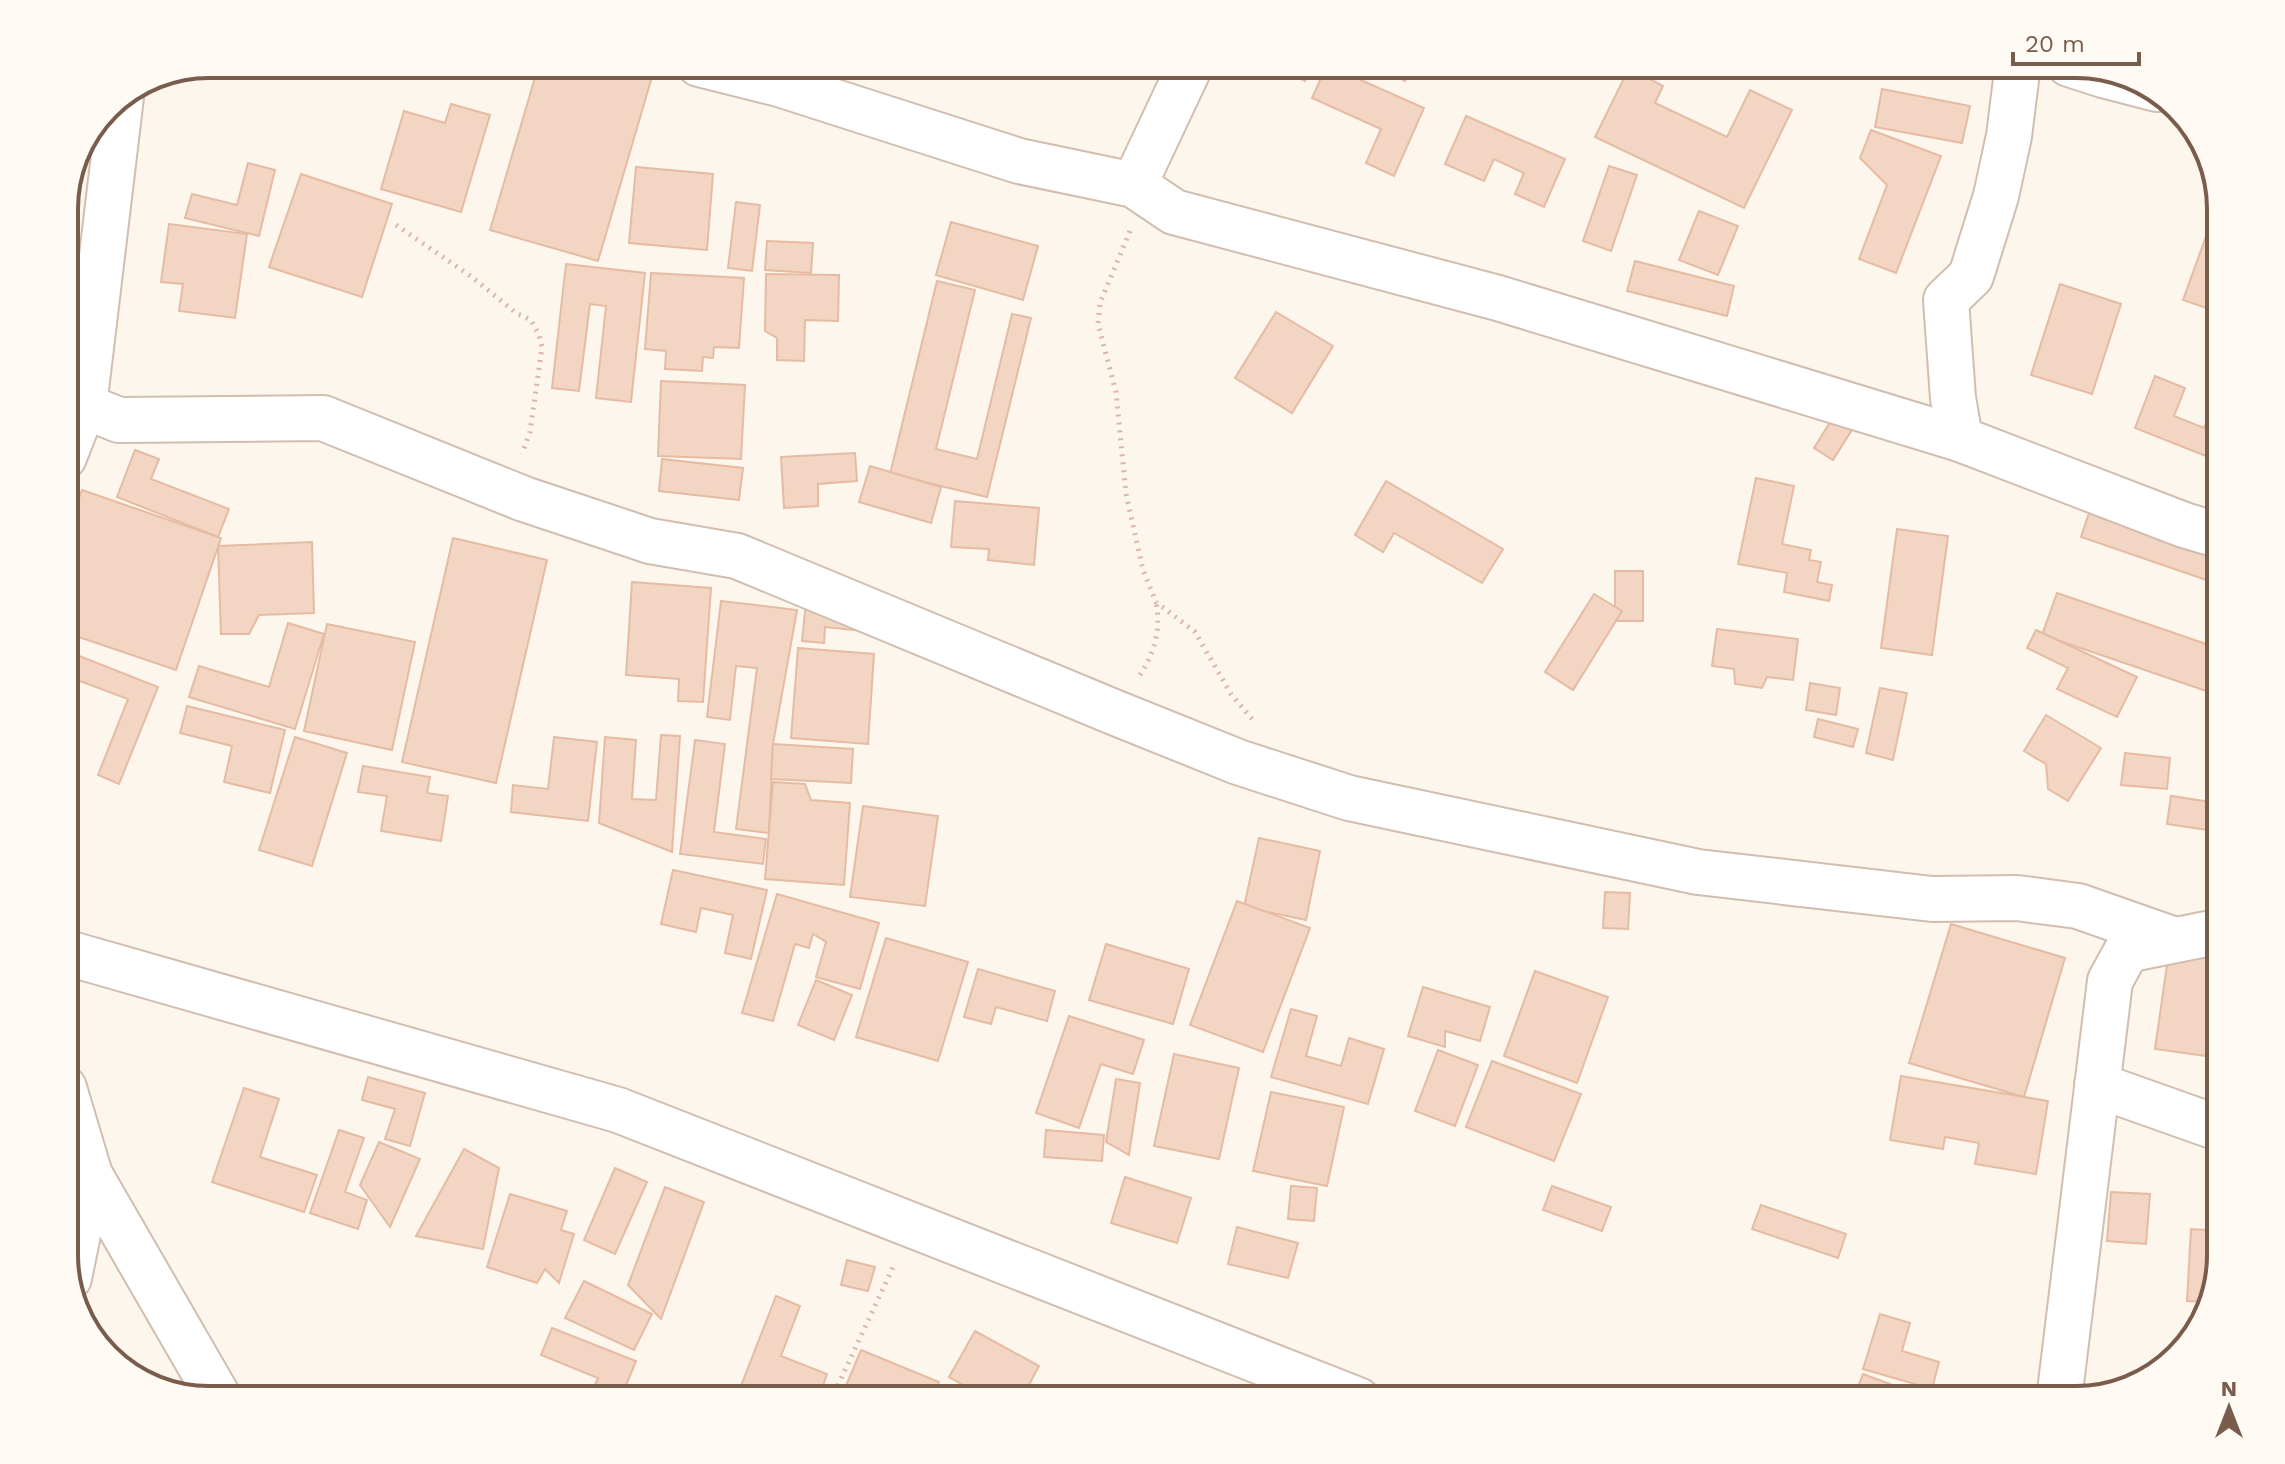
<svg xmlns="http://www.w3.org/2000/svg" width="2285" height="1464" viewBox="0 0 2285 1464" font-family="'Work Sans',sans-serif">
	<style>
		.building { fill: #f3d5c3; stroke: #e6bba3; stroke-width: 2 }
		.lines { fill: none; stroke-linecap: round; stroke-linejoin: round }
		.minor-casing { stroke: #d1beb0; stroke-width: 48 }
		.path { stroke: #d9b8a5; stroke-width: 5; stroke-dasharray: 2 6; stroke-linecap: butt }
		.minor { stroke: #fff; stroke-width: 44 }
		.rim { fill: none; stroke: #7a5c4d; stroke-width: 4 }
	</style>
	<rect width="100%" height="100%" fill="#fdf6ec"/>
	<g class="building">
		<polygon points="254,64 326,64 323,79"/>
		<polygon points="539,64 634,64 654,70 598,261 490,230"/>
		<polygon points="1268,64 1313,64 1305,81"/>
		<polygon points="1370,64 1413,64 1405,81"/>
		<polygon points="1327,65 1424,108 1394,176 1366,163 1381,129 1312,98"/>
		<polygon points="1629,68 1663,86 1655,103 1727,137 1750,90 1792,110 1744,208 1595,137"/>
		<polygon points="1882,89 1970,106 1962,143 1875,127"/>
		<polygon points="451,104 490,115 461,212 381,189 404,111 445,123"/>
		<polygon points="1466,116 1565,159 1544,207 1515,194 1524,173 1494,159 1484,181 1445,164"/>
		<polygon points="1871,130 1941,156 1896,273 1859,259 1887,185 1860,158"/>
		<polygon points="248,163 275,170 259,236 185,218 192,194 237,205"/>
		<polygon points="1609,166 1637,175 1611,251 1583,241"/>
		<polygon points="636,167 713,174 707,250 629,243"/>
		<polygon points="301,174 392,204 362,297 269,267"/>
		<polygon points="736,202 760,205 752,271 728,268"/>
		<polygon points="1699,211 1738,226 1718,275 1679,260"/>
		<polygon points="2213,217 2221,220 2221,313 2183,300"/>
		<polygon points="951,222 1038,246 1023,300 936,275"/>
		<polygon points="169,224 247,234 235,318 179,311 183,284 161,282"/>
		<polygon points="767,241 813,243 811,273 765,270"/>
		<polygon points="1635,261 1734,286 1727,316 1627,291"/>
		<polygon points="566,264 645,273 631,402 596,398 606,306 590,304 579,391 552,388"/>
		<polygon points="651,273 744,278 739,348 714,347 713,358 703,357 702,371 665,369 666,351 645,349"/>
		<polygon points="766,274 839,275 838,321 805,320 804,361 777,360 777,338 765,331"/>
		<polygon points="937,281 975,290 936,449 977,459 1012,314 1031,318 987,497 890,474"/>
		<polygon points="2060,284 2121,304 2092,394 2031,375"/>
		<polygon points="1276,312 1333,346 1292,413 1235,378"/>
		<polygon points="2155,376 2185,388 2174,416 2204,428 2214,401 2221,404 2221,462 2135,428"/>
		<polygon points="661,381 745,385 741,459 658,456"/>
		<polygon points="1834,416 1853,428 1833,460 1814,448"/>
		<polygon points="135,450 159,459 151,479 229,509 218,537 117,497"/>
		<polygon points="855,453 857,481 818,484 818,506 784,508 781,457"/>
		<polygon points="662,459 743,468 739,500 659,491"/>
		<polygon points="870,466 941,487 931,523 859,502"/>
		<polygon points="1756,478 1794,486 1782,544 1811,550 1809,560 1821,562 1817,582 1832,585 1829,601 1784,592 1787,573 1738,564"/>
		<polygon points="1386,481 1503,549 1482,583 1394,533 1383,552 1355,535"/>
		<polygon points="82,490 221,538 176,670 64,632 64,540"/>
		<polygon points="955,501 1039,508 1034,565 988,560 989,549 951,547"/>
		<polygon points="2092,504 2221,548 2221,585 2081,537"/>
		<polygon points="1897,529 1948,536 1932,655 1881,648"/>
		<polygon points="453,538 547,560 496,783 402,762"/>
		<polygon points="312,542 314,613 259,615 249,634 221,634 218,546"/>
		<rect x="1615" y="571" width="28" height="50"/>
		<polygon points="632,582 711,588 703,702 678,701 679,679 626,675"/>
		<polygon points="2057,593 2221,649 2221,696 2042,635"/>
		<polygon points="1594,594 1622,611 1573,690 1545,672"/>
		<polygon points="721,601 797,610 773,744 769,833 736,829 757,668 736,666 730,720 707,717"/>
		<polygon points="806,602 873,632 825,627 824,643 802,641"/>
		<polygon points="288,623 324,634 295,729 189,697 199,666 269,687"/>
		<polygon points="327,624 415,642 392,750 304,731"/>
		<polygon points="1717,629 1798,639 1793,680 1767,677 1762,688 1735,684 1734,669 1712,666"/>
		<polygon points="2036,630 2137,677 2117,717 2057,689 2068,668 2027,648"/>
		<polygon points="798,648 874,654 868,744 791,738"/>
		<polygon points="64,650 158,687 119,784 98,775 128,699 64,675"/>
		<polygon points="1810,683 1840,688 1836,715 1806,710"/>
		<polygon points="1880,688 1907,693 1893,760 1866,753"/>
		<polygon points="187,706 285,730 270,793 224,782 232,746 180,733"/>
		<polygon points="2046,715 2101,748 2068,801 2048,789 2046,764 2024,751"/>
		<polygon points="1818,719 1858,729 1853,747 1814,737"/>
		<polygon points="661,735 680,736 672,852 599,823 605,737 636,740 632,799 656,800"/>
		<polygon points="295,737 347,753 312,866 259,850"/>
		<polygon points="554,737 597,742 588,821 511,812 513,785 548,789"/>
		<polygon points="695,740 725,744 714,832 766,839 763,864 680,854"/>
		<polygon points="773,744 853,749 851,783 771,779"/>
		<polygon points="2125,753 2170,758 2167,789 2121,785"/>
		<polygon points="363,766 430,777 427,793 448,796 441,841 381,831 387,796 358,792"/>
		<polygon points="2216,770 2221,771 2221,832 2167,824 2171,796 2211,802"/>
		<polygon points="773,782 805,784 811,800 850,803 844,885 765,879"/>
		<polygon points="863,806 938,816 925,906 850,897"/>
		<polygon points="1259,838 1320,851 1306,920 1244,907"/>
		<polygon points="673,870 767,890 751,959 725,953 733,915 701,908 696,932 661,924"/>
		<polygon points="1605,892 1630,893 1628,929 1603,928"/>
		<polygon points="777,894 879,923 860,989 816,977 826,942 813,934 809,948 795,944 773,1021 742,1013"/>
		<polygon points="1237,901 1310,928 1263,1052 1190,1025"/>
		<polygon points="1951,924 2065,958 2024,1097 1909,1063"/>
		<polygon points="886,938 968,962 938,1061 856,1037"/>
		<polygon points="1106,944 1189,969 1173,1024 1089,1000"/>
		<polygon points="2170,944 2221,951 2221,1058 2155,1049"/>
		<polygon points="978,969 1055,991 1047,1021 996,1007 991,1024 964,1017"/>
		<polygon points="1535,971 1608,997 1577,1083 1504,1056"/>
		<polygon points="816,980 852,995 834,1040 798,1025"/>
		<polygon points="1423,987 1490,1007 1480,1041 1445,1031 1445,1047 1408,1036"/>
		<polygon points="1291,1009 1317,1016 1306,1056 1341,1066 1349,1038 1384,1049 1368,1104 1271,1077"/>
		<polygon points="1069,1016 1144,1040 1133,1074 1101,1064 1079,1128 1036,1113"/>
		<polygon points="1438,1050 1478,1065 1455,1126 1415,1111"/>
		<polygon points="1174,1054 1239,1068 1219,1159 1154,1146"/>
		<polygon points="1492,1061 1581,1094 1554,1161 1466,1127"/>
		<polygon points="1901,1076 2048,1101 2036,1174 1975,1164 1979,1143 1945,1137 1943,1149 1890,1140"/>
		<polygon points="368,1077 425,1093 410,1146 385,1139 395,1109 362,1100"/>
		<polygon points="1116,1079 1140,1083 1129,1155 1106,1142"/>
		<polygon points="244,1088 279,1099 260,1157 317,1175 304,1212 212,1182"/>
		<polygon points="1271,1092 1344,1107 1327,1186 1253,1171"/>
		<polygon points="339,1130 364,1138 345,1192 367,1200 358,1229 310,1213"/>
		<polygon points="1046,1130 1104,1135 1102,1161 1044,1157"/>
		<polygon points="379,1142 420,1159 390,1227 360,1185"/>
		<polygon points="464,1149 499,1168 483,1249 416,1236"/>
		<polygon points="615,1168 647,1182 615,1254 584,1240"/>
		<polygon points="1125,1177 1191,1198 1177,1243 1111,1223"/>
		<polygon points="1291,1186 1317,1188 1314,1221 1288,1219"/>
		<polygon points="1552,1186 1611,1207 1602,1231 1543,1210"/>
		<polygon points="665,1187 704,1202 661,1319 628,1285"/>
		<polygon points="2111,1192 2150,1194 2146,1244 2107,1241"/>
		<polygon points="510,1194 567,1211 561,1230 574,1234 559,1283 545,1269 537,1283 487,1267"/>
		<polygon points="1761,1205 1846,1234 1838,1258 1752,1229"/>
		<polygon points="2208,1208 2221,1208 2221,1256 2207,1302 2187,1301 2191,1229 2207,1230"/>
		<polygon points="1237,1227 1298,1243 1288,1278 1228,1264"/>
		<polygon points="847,1260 875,1267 868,1291 841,1285"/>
		<polygon points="584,1281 652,1314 634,1350 565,1318"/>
		<polygon points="776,1296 800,1306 781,1356 827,1374 818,1400 776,1400 741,1386"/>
		<polygon points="1880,1314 1910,1323 1902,1351 1939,1362 1932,1389 1863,1369"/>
		<polygon points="552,1328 636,1361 620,1400 589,1400 598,1378 541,1355"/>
		<polygon points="975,1331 1039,1366 1021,1400 990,1400 949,1377"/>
		<polygon points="861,1350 939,1382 931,1400 840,1400"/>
		<polygon points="1863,1374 1930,1399 1853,1400"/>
	</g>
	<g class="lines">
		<defs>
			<g id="minor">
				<polyline points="699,64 779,84 1019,161 1134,185 1174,212 1498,298 1960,439 2184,525 2221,536"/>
				<polyline points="2069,64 2103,75 2157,89"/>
				<polyline points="1134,185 1191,64"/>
				<polyline points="84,406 119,420 323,418 524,499 650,541 737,556 1116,713 1238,762 1349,798 1698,872 1932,899 2017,898 2078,906 2172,939"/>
				<polyline points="1960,439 1953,398 1946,300 1971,276 1996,196 2009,136 2018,64"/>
				<polyline points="64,457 84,406 121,97"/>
				<polyline points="64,952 618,1110 1358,1400"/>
				<polyline points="2097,1085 2221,1129"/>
				<polyline points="64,1088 90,1175 220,1400"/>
				<polyline points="69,1278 90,1175"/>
				<polyline points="2059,1400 2110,981 2127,950 2221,931"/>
			</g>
		</defs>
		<use href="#minor" class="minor-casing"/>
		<g class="path">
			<polyline points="396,225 472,277 516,313 531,320 539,335 542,347 530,432 522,454"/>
			<polyline points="1130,231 1100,303 1098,324 1116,392 1126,494 1143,570 1156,602 1195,632 1231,694 1252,719"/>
			<path d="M1140,675C1155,652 1161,629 1156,602"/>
			<polyline points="831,1400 895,1263"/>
		</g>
		<use href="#minor" class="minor"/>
	</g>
	<path d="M0 0H2285V1464H0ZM209 78H2076A131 131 0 0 1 2207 209V1255A131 131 0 0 1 2076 1386H209A131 131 0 0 1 78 1255V209A131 131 0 0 1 209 78Z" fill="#fffaf3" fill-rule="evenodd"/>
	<path class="rim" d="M209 78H2076A131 131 0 0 1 2207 209V1255A131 131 0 0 1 2076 1386H209A131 131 0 0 1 78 1255V209A131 131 0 0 1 209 78Z"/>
	<g transform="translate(2229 1408)" stroke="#fffaf3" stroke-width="6" paint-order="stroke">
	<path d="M0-6L14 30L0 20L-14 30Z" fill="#7a5c4d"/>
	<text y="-12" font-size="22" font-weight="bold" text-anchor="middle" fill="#7a5c4d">N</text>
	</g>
	<path d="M2013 52v12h126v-12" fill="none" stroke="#7a5c4d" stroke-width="4"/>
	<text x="2025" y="52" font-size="24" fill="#7a5c4d" stroke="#fffaf3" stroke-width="6" paint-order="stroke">20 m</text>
</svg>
